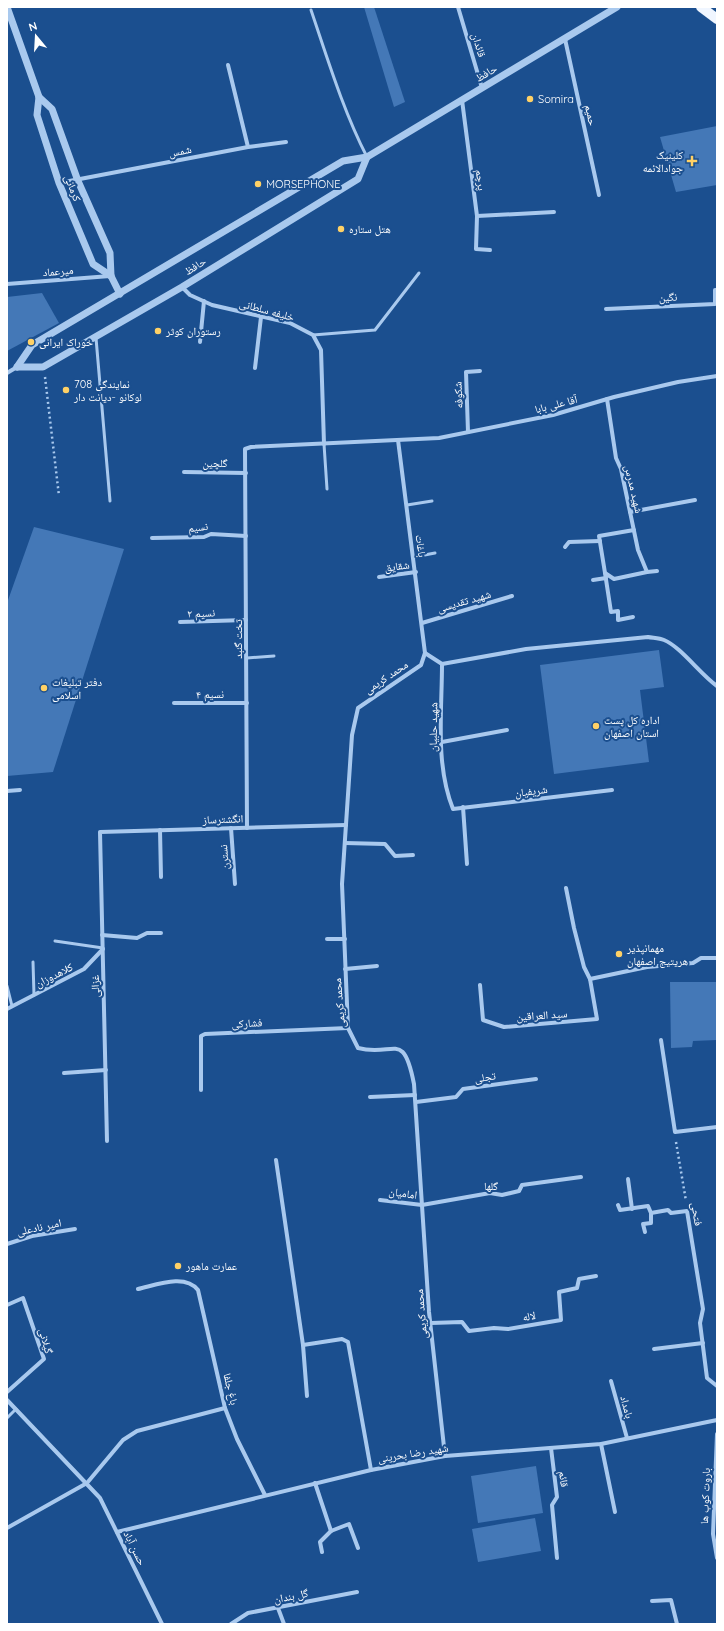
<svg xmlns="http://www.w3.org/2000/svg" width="724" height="1631" viewBox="0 0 724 1631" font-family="Quicksand,'Noto Naskh Arabic',sans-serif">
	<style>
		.building { fill: #4478b7 }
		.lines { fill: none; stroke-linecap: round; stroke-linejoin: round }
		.path { stroke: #a9c9ee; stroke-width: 2.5; stroke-dasharray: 2 3; stroke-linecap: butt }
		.service { stroke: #a9c9ee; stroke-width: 3 }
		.minor { stroke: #a9c9ee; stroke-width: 4 }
		.tertiary { stroke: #a9c9ee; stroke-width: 7 }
		.primary { stroke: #f0f6ff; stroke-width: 10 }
		.poi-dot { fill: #ffd166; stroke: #1b4f8f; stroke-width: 1.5 }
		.labels { text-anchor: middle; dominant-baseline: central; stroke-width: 4; stroke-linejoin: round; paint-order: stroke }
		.street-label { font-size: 11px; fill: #fff; stroke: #1b4f8f }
		.poi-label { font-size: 11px; fill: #fff; stroke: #1b4f8f; text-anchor: start }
	</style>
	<rect width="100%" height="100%" fill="#1b4f8f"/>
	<g class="building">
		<polygon points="364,7 374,7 405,102 394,107"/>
		<polygon points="717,126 717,185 676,192 660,137"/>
		<polygon points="42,293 59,323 7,351 7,297"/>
		<polygon points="34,527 124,549 53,772 7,776 7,603"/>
		<polygon points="659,650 664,687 640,690 649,762 554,774 540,665"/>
		<polygon points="670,982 717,982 717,1040 693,1041 692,1047 671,1048"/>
		<polygon points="536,1466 543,1513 478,1523 471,1476"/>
		<polygon points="535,1518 541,1551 478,1562 472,1529"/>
	</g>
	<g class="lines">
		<g class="path">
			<polyline points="45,377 59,496"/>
			<polyline points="676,1142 686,1201"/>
		</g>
		<g class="service">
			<path d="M311,10C328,60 343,110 367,157"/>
			<polyline points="313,335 375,330 419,273"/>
			<polyline points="96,338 110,501"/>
			<polyline points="324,444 327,489"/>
			<polyline points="407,505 432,501"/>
			<polyline points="414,557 435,553"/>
			<polyline points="247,658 274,656"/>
			<polyline points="55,941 103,948"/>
			<polyline points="33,962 34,995"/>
			<polyline points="7,986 12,1006"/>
			<polyline points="7,1418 16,1409"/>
		</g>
		<g class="minor">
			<polyline points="458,7 482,88"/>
			<polyline points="565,39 599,195"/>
			<polyline points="228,65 248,147"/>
			<polyline points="462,100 477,216 476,249 490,250"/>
			<polyline points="59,183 248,147 286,142"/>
			<polyline points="477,216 554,212"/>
			<polyline points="7,284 110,276"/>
			<polyline points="182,287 190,295 212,305 290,323 313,335 321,350 324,444"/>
			<polyline points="606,309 715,304 715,290 717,290"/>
			<polyline points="200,342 204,301"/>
			<polyline points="255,368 261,317"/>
			<polyline points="7,373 17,367"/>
			<polyline points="607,399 616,458 621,469 638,550 647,572 657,571"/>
			<polyline points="468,432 466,372 480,371"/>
			<path d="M398,440L425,653L421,665L358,708L352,735L342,884L348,1028L358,1048C394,1058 403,1028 414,1084L429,1312L445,1456"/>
			<polyline points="184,472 246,473"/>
			<polyline points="630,512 695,500"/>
			<polyline points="634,530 599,536 605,573 614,579 647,572"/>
			<polyline points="152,538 204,537 211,534 246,536"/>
			<polyline points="565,547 569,542 600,541"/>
			<polyline points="605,573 611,612 618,611 618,620 633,617"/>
			<polyline points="379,577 416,572"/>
			<polyline points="593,580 606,578"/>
			<polyline points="180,622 246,620"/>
			<polyline points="422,623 512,596"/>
			<path d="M425,653L442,664C442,712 435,764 453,809L612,790"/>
			<path d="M442,664L526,649L648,637C653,638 659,638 664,640C681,647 700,674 717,686"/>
			<polyline points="174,703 247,703"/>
			<polyline points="442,742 507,730"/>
			<polyline points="7,791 20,790"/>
			<polyline points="463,807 467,864"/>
			<polyline points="231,828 235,884"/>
			<polyline points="247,828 245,449 251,447 439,438 553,415 614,397 678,382 717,376"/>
			<polyline points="160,830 161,877"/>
			<polyline points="345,843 385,844 395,856 413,855"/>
			<polyline points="102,935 137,938 147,933 161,933"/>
			<polyline points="327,939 345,939"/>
			<polyline points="345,969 377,966"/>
			<polyline points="590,979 647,967 693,963 701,958 717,958"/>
			<polyline points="480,985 483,1020 504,1027 597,1019 590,979 584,967 574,928 566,888"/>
			<polyline points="7,1009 84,969 103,949"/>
			<polyline points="661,1040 675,1132 717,1127"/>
			<polyline points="64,1073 106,1070"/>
			<polyline points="201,1090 201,1036 205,1034 348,1028"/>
			<polyline points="370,1097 415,1095"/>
			<polyline points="416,1102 456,1097 463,1089 536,1079"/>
			<polyline points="107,1141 100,832 346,825"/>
			<polyline points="276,1160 303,1345 307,1396"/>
			<polyline points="628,1179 632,1209"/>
			<polyline points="380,1200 422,1205 490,1193 502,1195 519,1191 522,1185 581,1177"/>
			<polyline points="618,1205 620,1210 648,1206 651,1213 668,1210 671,1213 687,1211 703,1309 700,1323 707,1378 717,1386"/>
			<polyline points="645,1232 643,1224 651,1223 651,1213"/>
			<polyline points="7,1244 32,1236 75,1229"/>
			<path d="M138,1289C156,1285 185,1273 198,1290L225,1408L237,1439L265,1495"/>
			<polyline points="7,1305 23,1298 44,1359 7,1392"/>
			<polyline points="431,1323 462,1322 469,1331 494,1328 508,1329 561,1320 559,1292 577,1288 579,1279 596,1276"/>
			<polyline points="303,1345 342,1339 348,1342 371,1470"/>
			<polyline points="654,1349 703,1343"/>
			<polyline points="611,1381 627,1438"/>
			<polyline points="7,1400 100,1498 162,1624"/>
			<polyline points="717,1434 713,1534 717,1558"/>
			<polyline points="601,1444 615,1512"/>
			<polyline points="551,1448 557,1497 552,1505 557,1558"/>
			<polyline points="315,1483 331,1531"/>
			<polyline points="7,1528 87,1483 123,1440 137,1431 225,1408"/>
			<polyline points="117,1532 371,1470 445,1456 601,1444 717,1420"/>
			<polyline points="322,1552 320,1542 331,1531 349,1524 358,1548"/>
			<polyline points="652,1601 671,1600 677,1624"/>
			<polyline points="278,1608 284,1624"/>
			<polyline points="231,1624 248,1613 357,1592"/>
		</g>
		<g class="tertiary">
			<polyline points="7,7 39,97 37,115 59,183 93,264 111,276"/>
			<polyline points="39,97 52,109 78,181 110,253 111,276 120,294"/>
			<polyline points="17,367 32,345 343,161 367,157 617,7"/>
			<polyline points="17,367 43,367 182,287 358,179 367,157"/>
		</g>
		<polyline class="primary" points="701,7 717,19"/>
	</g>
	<g class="poi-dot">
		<circle cx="530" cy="99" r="4"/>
		<path d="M690 155h4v4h4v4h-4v4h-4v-4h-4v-4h4z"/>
		<circle cx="258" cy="184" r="4"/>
		<circle cx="341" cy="229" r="4"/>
		<circle cx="158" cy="331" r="4"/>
		<circle cx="31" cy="342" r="4"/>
		<circle cx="66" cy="390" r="4"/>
		<circle cx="44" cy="688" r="4"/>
		<circle cx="596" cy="726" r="4"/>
		<circle cx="619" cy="954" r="4"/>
		<circle cx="178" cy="1266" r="4"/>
	</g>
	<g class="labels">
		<g class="street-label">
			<text transform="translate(479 45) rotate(73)">قائدان</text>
			<text transform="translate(486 73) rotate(-31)">حافظ</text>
			<text transform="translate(591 115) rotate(78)">حمیم</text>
			<text transform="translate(180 151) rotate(-11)">شمس</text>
			<text transform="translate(481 180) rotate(83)">پرچم</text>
			<text transform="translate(73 188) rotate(69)">کرمانی</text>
			<text transform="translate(195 266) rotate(-32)">حافظ</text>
			<text transform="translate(58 271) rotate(-5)">میرعماد</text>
			<text transform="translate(668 297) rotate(-3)">نگین</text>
			<text transform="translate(267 310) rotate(15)">خلیفه سلطانی</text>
			<text transform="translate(458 395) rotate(-93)">شکوفه</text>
			<text transform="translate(556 404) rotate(-14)">آقا علی بابا</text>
			<text x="215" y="463">گلچین</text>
			<text transform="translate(634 489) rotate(77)">شهید مدرس</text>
			<text transform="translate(198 527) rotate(-7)">نسیم</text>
			<text transform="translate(421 546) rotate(82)">باغات</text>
			<text transform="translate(397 566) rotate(-7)">شقایق</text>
			<text transform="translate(464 601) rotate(-16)">شهید تقدیسی</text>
			<text transform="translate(201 613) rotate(-2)">نسیم ۲</text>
			<text transform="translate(238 639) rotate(-90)">تخت گنبد</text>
			<text transform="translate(386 677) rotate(-34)">محمد کریمی</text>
			<text x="210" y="694">نسیم ۴</text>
			<text transform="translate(433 727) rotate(-89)">شهید حلبیان</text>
			<text transform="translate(531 791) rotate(-7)">شریفیان</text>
			<text transform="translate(223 819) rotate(-2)">انگشترساز</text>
			<text transform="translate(224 857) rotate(-94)">نسترن</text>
			<text transform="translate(54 975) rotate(-27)">کلاهدوزان</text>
			<text transform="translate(95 986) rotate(-91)">غزالی</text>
			<text transform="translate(339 1003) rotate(-95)">محمد کریمی</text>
			<text transform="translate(542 1015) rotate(-4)">سید العراقین</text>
			<text transform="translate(247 1023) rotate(-3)">فشارکی</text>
			<text transform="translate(485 1077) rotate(-9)">تجلی</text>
			<text x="491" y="1186">گلها</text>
			<text transform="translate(403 1193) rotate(8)">امامیان</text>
			<text transform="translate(697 1214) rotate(81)">فتحی</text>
			<text transform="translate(39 1227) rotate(-12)">امیر نادعلی</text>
			<text transform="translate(421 1314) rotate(-95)">محمد کریمی</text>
			<text transform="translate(529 1316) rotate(-9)">لاله</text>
			<text transform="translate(46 1341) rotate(75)">گیلانی</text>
			<text transform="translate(231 1389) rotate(76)">باغ جلفا</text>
			<text transform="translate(627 1407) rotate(75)">بامداد</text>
			<text transform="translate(413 1453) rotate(-9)">شهید رضا بحرینی</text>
			<text transform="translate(564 1479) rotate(83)">قائم</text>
			<text transform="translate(705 1496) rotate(-88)">باروت کوب ها</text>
			<text transform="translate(135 1548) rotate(64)">حسن آباد</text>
			<text transform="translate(291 1596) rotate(-11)">گل بندان</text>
		</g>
		<g class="poi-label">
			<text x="538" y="99">Somira</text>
			<text x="683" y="155" text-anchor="end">کلینیک<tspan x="683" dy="13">جوادالائمه</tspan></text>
			<text x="266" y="184">MORSEPHONE</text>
			<text x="349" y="229">هتل ستاره</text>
			<text x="166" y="331">رستوران کوثر</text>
			<text x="39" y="342">خوراک ایرانی</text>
			<text x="74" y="384">نمایندگی 708<tspan x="74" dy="13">لوکانو -دیانت دار</tspan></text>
			<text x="52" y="682">دفتر تبلیغات<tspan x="52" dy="13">اسلامی</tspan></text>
			<text x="604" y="720">اداره کل پست<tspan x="604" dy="13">استان اصفهان</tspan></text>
			<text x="627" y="948">مهمانپذیر<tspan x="627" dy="13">هریتیج اصفهان</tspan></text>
			<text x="186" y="1266">عمارت ماهور</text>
		</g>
	</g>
	<rect width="724" height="1631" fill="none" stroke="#ffffff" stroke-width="16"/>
	<g transform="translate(36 36) rotate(342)" stroke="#1b4f8f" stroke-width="3" paint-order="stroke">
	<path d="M0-3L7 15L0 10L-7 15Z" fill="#ffffff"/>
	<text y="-6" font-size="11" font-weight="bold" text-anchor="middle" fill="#ffffff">N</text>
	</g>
</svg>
